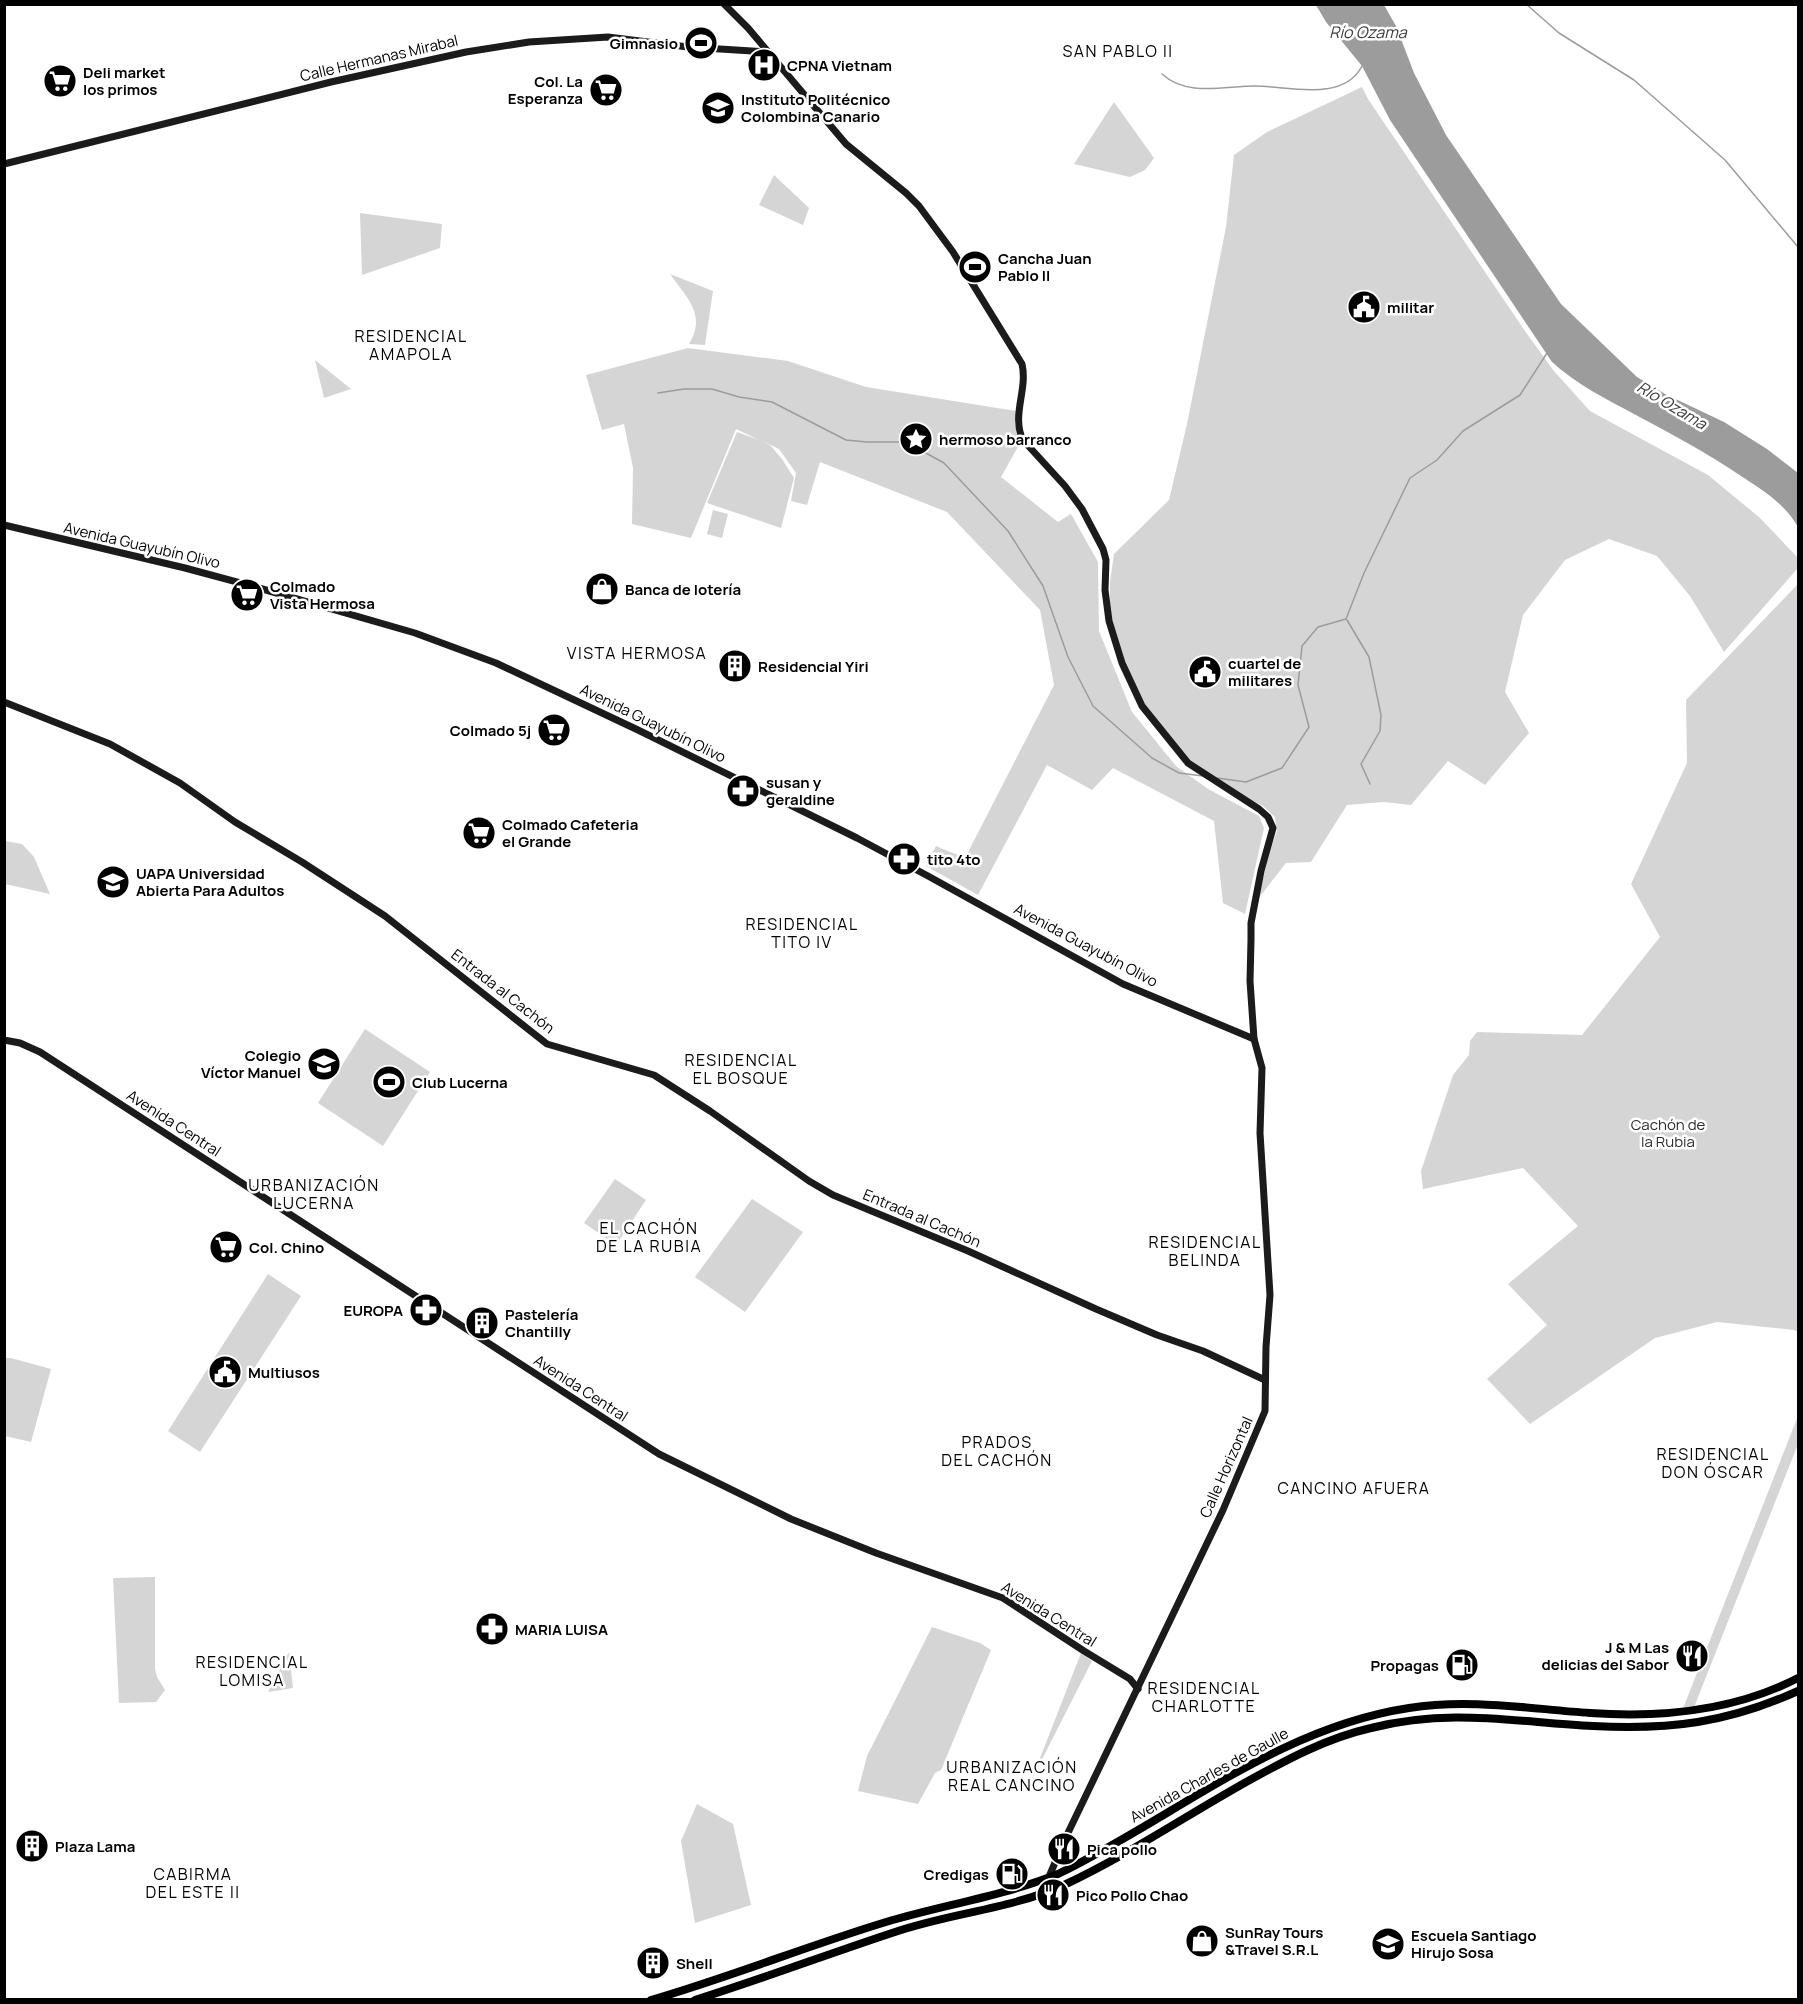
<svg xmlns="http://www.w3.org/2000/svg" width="1803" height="2004" viewBox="0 0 1803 2004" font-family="Manrope,sans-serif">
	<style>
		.green { fill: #d5d5d5 }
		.water { fill: #9c9c9c }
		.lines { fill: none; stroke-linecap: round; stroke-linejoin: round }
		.stream { stroke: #9c9c9c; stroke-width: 1.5 }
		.secondary { stroke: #1b1b1b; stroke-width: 7 }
		.primary { stroke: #000; stroke-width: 8 }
		.labels { text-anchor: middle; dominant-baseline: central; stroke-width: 5; stroke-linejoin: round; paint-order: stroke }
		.poi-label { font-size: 15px; font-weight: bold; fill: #000; stroke: #fff; text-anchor: start }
		.street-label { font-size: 15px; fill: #000; stroke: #fff }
		.park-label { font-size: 15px; fill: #2c2c2c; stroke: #fff }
		.water-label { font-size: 16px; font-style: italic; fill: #3d3d3d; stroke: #fff }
		.neighbourhood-label { font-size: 16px; letter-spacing: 1.5px; fill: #000; stroke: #fff }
	</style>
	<rect width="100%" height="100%" fill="#fff"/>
	<g class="green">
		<polygon points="1362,87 1368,99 1527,334 1554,371 1590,411 1708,475 1760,518 1798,558 1798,568 1724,652 1690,596 1657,556 1609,539 1565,560 1523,615 1505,692 1529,733 1485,785 1448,761 1411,805 1384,802 1347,805 1311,862 1286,863 1258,899 1270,851 1277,831 1275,817 1263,806 1214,782 1189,764 1143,706 1125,666 1110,618 1110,582 1114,554 1169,500 1187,424 1226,227 1234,155 1267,132"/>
		<polygon points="1114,102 1154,158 1145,170 1130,177 1074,164"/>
		<polygon points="774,175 809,208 803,225 759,205"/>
		<polygon points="360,213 442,224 440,248 362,275"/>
		<polygon points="974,254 987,274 976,281 963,261"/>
		<path d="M670,274L713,291L705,345L689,344C707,315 687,298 670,274Z"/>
		<polygon points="688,348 788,361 866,387 1016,411 1019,445 1001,477 1058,522 1071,514 1098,562 1099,631 1132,712 1176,766 1208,789 1259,816 1264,828 1245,914 1223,903 1214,821 1113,768 1092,790 1047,765 978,895 926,866 936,846 965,858 1054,685 1040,610 947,512 820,462 807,505 791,501 796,473 779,449 760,440 771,446 782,459 794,478 781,528 707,503 737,432 759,440 736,429 691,538 632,524 633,468 624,424 602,430 586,375"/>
		<polygon points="315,360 351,389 324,398"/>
		<polygon points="713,510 728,514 722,538 707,534"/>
		<polygon points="1798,584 1798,1332 1794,1330 1717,1322 1655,1338 1530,1424 1487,1379 1547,1325 1508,1284 1578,1226 1523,1168 1423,1189 1421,1171 1453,1075 1469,1055 1470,1041 1477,1032 1582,1035 1660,937 1631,884 1687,763 1686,700"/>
		<polygon points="5,841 22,844 34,857 50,894 5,884"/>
		<polygon points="365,1029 430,1072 383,1146 318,1103"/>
		<polygon points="615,1179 646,1200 616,1245 584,1223"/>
		<polygon points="752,1199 803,1232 745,1312 695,1277"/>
		<polygon points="268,1274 301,1296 200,1452 168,1431"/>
		<polygon points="4,1358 11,1358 51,1369 31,1442 5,1436"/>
		<polygon points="1798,1416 1798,1444 1693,1710 1682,1711"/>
		<polygon points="155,1577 155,1669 157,1677 165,1690 156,1702 119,1703 113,1578"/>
		<polygon points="932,1627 980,1643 991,1650 941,1770 935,1773 918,1804 858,1791 867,1756"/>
		<polygon points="289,1652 293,1688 268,1692"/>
		<polygon points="1081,1653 1092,1661 1031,1781"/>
		<polygon points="697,1804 733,1824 751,1905 695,1923 681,1841"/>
	</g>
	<path class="water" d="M1316,5H1384L1396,26L1414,73L1446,135L1561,304L1637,377L1665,394L1724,422L1767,449L1798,473V527C1784,503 1764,491 1741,476C1707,453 1670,433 1634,414C1606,399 1576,384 1552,362L1390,120L1362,66L1326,22Z"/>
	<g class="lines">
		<g class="stream">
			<polyline points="1526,4 1559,33 1634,80 1725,160 1798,247"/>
			<path d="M1162,74C1187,97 1224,86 1255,86C1287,86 1343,103 1362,66"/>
			<polyline points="658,393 684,389 712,389 739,397 772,402 846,440 867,442 906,442 944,463 1008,531 1043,586 1068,657 1093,706 1152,758 1179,773 1203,776"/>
			<polyline points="1347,620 1369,657 1381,715 1380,731 1361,764 1370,784"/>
			<polyline points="1217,778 1246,782 1282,768 1309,727 1298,685 1302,646 1318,627 1346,619 1364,573 1410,478 1437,460 1463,431 1520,395 1547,353"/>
		</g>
		<g class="secondary">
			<path d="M724,4L748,28L846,144L906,193L919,206L953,252L1022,364C1028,390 1011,415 1023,440L1065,486L1082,509L1103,549L1106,560L1105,590L1109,621L1122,663L1142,706L1188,763L1259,809L1268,817L1273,828L1261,871L1251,923V940L1250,981L1254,1039L1262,1068L1260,1133L1270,1295L1266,1347L1265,1411L1223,1510L1066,1837L1048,1879"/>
			<polyline points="4,164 331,82 466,52 529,42 608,37 688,47 768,52"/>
			<polyline points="4,525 185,568 259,588 415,633 496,663 638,730 857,838 928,876 1123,984 1254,1039"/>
			<polyline points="4,702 110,744 180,783 235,822 302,862 385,916 547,1044 654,1075 710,1111 809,1181 833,1195 968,1251 1096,1309 1157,1335 1203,1351 1265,1380"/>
			<polyline points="4,1040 20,1043 40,1052 659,1454 791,1519 876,1553 1003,1598 1084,1651 1130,1679 1138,1689"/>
		</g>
		<g class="primary">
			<path d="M651,2000C730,1977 807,1946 886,1922C943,1905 1003,1896 1058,1874C1175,1817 1277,1728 1409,1708C1470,1698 1530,1709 1590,1713C1661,1718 1734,1711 1798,1678"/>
			<path d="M695,2000C762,1979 828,1954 895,1932C950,1913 1011,1909 1064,1885C1128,1855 1187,1815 1248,1781C1288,1759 1327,1738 1371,1728C1450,1708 1514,1722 1593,1726C1670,1730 1727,1723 1798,1691"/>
		</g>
	</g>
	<defs>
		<symbol id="stadium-disc" viewBox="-11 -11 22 22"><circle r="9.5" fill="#000" stroke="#fff"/><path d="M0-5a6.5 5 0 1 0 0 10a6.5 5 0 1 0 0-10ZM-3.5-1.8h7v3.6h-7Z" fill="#fff"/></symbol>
		<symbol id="hospital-disc" viewBox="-11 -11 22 22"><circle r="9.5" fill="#000" stroke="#fff"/><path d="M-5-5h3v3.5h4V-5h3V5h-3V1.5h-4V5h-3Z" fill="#fff"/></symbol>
		<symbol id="supermarket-disc" viewBox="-11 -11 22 22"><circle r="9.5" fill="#000" stroke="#fff"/><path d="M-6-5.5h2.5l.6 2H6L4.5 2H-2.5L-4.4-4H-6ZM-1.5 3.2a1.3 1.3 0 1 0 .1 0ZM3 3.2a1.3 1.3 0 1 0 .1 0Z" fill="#fff"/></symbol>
		<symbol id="school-disc" viewBox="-11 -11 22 22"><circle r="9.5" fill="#000" stroke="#fff"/><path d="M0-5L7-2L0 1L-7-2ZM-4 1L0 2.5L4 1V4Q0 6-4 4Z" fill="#fff"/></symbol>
		<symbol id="civic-disc" viewBox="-11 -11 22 22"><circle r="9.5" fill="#000" stroke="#fff"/><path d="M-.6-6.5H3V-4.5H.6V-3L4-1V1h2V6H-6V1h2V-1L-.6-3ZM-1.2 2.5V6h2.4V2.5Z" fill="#fff"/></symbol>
		<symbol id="sight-disc" viewBox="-11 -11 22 22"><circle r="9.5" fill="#000" stroke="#fff"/><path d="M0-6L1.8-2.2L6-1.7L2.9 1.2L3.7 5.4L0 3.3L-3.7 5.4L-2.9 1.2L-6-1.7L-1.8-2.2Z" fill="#fff"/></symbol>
		<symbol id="shop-disc" viewBox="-11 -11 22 22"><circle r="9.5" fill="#000" stroke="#fff"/><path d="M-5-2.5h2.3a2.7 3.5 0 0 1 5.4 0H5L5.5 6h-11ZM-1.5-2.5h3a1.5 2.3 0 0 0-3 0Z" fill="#fff"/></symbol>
		<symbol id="building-disc" viewBox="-11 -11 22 22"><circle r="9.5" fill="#000" stroke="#fff"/><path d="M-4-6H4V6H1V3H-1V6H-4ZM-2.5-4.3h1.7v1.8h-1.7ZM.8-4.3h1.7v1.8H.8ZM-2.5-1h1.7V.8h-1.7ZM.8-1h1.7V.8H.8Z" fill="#fff"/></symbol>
		<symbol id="pharmacy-disc" viewBox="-11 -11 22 22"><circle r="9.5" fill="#000" stroke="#fff"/><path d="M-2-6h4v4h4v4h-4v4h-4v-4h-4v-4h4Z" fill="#fff"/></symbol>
		<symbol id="university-disc" viewBox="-11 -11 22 22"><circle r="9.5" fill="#000" stroke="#fff"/><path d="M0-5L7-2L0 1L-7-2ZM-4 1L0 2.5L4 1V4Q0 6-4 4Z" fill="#fff"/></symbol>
		<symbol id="restaurant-disc" viewBox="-11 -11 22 22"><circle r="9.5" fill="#000" stroke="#fff"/><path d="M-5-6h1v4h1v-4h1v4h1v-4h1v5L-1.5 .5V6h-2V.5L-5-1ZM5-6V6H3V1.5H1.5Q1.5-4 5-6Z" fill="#fff"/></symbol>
		<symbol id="fuel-disc" viewBox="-11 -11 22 22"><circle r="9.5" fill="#000" stroke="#fff"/><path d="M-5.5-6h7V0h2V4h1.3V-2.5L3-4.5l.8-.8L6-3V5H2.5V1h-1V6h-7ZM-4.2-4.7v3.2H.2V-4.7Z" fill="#fff"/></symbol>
	</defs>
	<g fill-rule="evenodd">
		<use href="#stadium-disc" x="682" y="24" width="38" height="38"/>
		<use href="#hospital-disc" x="745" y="46" width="38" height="38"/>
		<use href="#supermarket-disc" x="41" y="62" width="38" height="38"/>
		<use href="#supermarket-disc" x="587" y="71" width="38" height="38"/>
		<use href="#school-disc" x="699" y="89" width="38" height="38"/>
		<use href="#stadium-disc" x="956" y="248" width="38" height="38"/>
		<use href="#civic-disc" x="1345" y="288" width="38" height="38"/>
		<use href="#sight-disc" x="897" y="420" width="38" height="38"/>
		<use href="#shop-disc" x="583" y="570" width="38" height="38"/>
		<use href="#supermarket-disc" x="228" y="576" width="38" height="38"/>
		<use href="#building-disc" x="716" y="647" width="38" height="38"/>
		<use href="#civic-disc" x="1186" y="653" width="38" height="38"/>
		<use href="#supermarket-disc" x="535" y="711" width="38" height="38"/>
		<use href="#pharmacy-disc" x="724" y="772" width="38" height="38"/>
		<use href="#supermarket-disc" x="460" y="814" width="38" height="38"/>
		<use href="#pharmacy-disc" x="885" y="840" width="38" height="38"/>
		<use href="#university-disc" x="94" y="863" width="38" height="38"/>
		<use href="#school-disc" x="305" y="1045" width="38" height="38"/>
		<use href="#stadium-disc" x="370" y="1063" width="38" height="38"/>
		<use href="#supermarket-disc" x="207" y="1228" width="38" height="38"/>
		<use href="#pharmacy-disc" x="407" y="1291" width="38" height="38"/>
		<use href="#building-disc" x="463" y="1304" width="38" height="38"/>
		<use href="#civic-disc" x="206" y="1353" width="38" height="38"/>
		<use href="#pharmacy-disc" x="473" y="1610" width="38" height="38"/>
		<use href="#restaurant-disc" x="1673" y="1637" width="38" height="38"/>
		<use href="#fuel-disc" x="1443" y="1646" width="38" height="38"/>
		<use href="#building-disc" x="13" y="1827" width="38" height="38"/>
		<use href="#restaurant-disc" x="1045" y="1830" width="38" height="38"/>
		<use href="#fuel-disc" x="993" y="1855" width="38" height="38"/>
		<use href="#restaurant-disc" x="1034" y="1876" width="38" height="38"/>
		<use href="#shop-disc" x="1183" y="1922" width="38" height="38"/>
		<use href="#school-disc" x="1369" y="1925" width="38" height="38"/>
		<use href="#building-disc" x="634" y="1944" width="38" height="38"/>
	</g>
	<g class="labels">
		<g class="poi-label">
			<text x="678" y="43" text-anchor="end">Gimnasio</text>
			<text x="787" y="65">CPNA Vietnam</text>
			<text x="83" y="72">Deli market<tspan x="83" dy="17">los primos</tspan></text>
			<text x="583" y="81" text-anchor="end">Col. La<tspan x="583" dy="17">Esperanza</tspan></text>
			<text x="741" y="99">Instituto Politécnico<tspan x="741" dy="17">Colombina Canario</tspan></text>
			<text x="998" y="258">Cancha Juan<tspan x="998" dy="17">Pablo II</tspan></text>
			<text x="1387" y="307">militar</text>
			<text x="939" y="439">hermoso barranco</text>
			<text x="270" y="586">Colmado<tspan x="270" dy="17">Vista Hermosa</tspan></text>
			<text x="625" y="589">Banca de lotería</text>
			<text x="1228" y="663">cuartel de<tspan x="1228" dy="17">militares</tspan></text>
			<text x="758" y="666">Residencial Yiri</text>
			<text x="531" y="730" text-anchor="end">Colmado 5j</text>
			<text x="766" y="782">susan y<tspan x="766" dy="17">geraldine</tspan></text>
			<text x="502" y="824">Colmado Cafeteria<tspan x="502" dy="17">el Grande</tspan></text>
			<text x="927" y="859">tito 4to</text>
			<text x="136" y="873">UAPA Universidad<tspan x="136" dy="17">Abierta Para Adultos</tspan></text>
			<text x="301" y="1055" text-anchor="end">Colegio<tspan x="301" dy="17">Víctor Manuel</tspan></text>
			<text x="412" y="1082">Club Lucerna</text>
			<text x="249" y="1247">Col. Chino</text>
			<text x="403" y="1310" text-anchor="end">EUROPA</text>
			<text x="505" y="1314">Pastelería<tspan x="505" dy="17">Chantilly</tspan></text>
			<text x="248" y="1372">Multiusos</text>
			<text x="515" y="1629">MARIA LUISA</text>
			<text x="1669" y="1647" text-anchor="end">J &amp; M Las<tspan x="1669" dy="17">delicias del Sabor</tspan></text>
			<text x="1439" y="1665" text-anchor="end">Propagas</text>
			<text x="55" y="1846">Plaza Lama</text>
			<text x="1087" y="1849">Pica pollo</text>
			<text x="989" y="1874" text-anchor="end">Credigas</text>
			<text x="1076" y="1895">Pico Pollo Chao</text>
			<text x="1225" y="1932">SunRay Tours<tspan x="1225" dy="17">&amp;Travel S.R.L</tspan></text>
			<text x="1411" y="1935">Escuela Santiago<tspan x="1411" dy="17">Hirujo Sosa</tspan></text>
			<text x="676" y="1963">Shell</text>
		</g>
		<g class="street-label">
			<text transform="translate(379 58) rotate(-13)">Calle Hermanas Mirabal</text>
			<text transform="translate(142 545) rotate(13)">Avenida Guayubín Olivo</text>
			<text transform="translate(653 723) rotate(26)">Avenida Guayubín Olivo</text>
			<text transform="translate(1086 945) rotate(28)">Avenida Guayubín Olivo</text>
			<text transform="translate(503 991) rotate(38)">Entrada al Cachón</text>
			<text transform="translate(174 1123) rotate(33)">Avenida Central</text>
			<text transform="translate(922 1218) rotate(23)">Entrada al Cachón</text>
			<text transform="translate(581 1388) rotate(33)">Avenida Central</text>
			<text transform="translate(1226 1467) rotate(-66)">Calle Horizontal</text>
			<text transform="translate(1049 1614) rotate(32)">Avenida Central</text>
			<text transform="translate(1209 1775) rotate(-29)">Avenida Charles de Gaulle</text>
		</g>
		<g class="park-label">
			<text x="1668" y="1124">Cachón de<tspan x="1668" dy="17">la Rubia</tspan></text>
		</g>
		<g class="water-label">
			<text x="1368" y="32">Río Ozama</text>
			<text transform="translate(1672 405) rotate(31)">Río Ozama</text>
		</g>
		<g class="neighbourhood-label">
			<text x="1118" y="51">SAN PABLO II</text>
			<text x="411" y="336">RESIDENCIAL<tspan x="411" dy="18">AMAPOLA</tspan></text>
			<text x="637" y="653">VISTA HERMOSA</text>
			<text x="802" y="924">RESIDENCIAL<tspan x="802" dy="18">TITO IV</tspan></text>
			<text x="741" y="1060">RESIDENCIAL<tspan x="741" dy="18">EL BOSQUE</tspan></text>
			<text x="314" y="1185">URBANIZACIÓN<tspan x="314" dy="18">LUCERNA</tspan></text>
			<text x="649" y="1228">EL CACHÓN<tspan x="649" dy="18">DE LA RUBIA</tspan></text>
			<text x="1205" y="1242">RESIDENCIAL<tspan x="1205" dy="18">BELINDA</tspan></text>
			<text x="997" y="1442">PRADOS<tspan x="997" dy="18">DEL CACHÓN</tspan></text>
			<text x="1713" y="1454">RESIDENCIAL<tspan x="1713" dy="18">DON ÓSCAR</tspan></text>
			<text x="1354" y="1488">CANCINO AFUERA</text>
			<text x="252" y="1662">RESIDENCIAL<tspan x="252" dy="18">LOMISA</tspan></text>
			<text x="1204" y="1688">RESIDENCIAL<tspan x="1204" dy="18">CHARLOTTE</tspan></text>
			<text x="1012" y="1767">URBANIZACIÓN<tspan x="1012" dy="18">REAL CANCINO</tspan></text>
			<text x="193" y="1874">CABIRMA<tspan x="193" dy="18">DEL ESTE II</tspan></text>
		</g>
	</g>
	<rect width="1803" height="2004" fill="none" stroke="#000000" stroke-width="12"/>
</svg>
